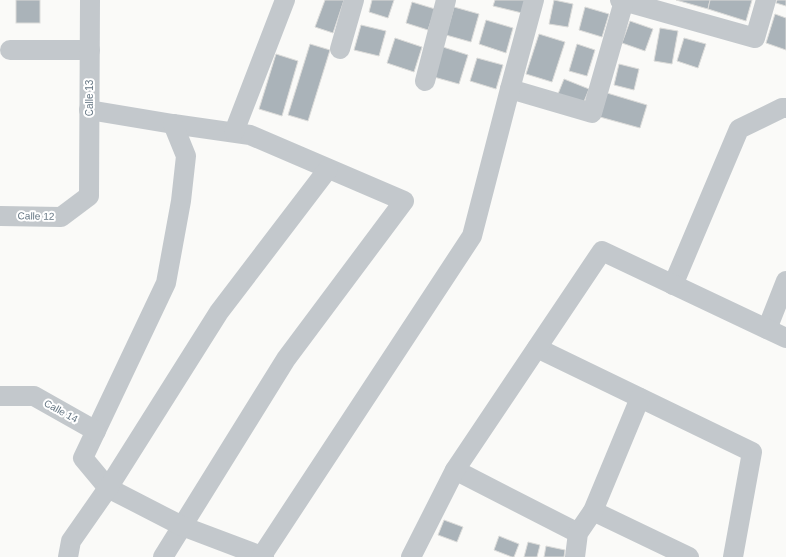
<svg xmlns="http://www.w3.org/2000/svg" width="786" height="557" viewBox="0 0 786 557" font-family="Arial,sans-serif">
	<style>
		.building { fill: #aab3b9; stroke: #dcdcda }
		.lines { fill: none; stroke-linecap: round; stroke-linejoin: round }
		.minor { stroke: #c3c8cc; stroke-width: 20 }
		.labels { text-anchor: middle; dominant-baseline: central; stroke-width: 4; stroke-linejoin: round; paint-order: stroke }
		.street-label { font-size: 10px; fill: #657683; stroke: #fff }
	</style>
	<rect width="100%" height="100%" fill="#fafaf8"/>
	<g class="building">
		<rect x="16" y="0" width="24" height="23"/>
		<polygon points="325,0 344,0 333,33 315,27"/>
		<polygon points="372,0 394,0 388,18 369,12"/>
		<polygon points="495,0 525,0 522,13 493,6"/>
		<polygon points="554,0 573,4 568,27 549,24"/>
		<polygon points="676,0 710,0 708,9"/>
		<polygon points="710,0 752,0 746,21 708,9"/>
		<polygon points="777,0 786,0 786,6 776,3"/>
		<polygon points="412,2 435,9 428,30 406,23"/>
		<polygon points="454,7 479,14 471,42 446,35"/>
		<polygon points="585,7 609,14 602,37 579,30"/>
		<polygon points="775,14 786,18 786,50 766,43"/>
		<polygon points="486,20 513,28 506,53 479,44"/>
		<polygon points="630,21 653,29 645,51 622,43"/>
		<polygon points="361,25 386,31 379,56 354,50"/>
		<polygon points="660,28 678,31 672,64 654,61"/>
		<polygon points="539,34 565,42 552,82 526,74"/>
		<polygon points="395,38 422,47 414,72 387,63"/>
		<polygon points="684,38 706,44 698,68 677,61"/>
		<polygon points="310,44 330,50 308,121 288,115"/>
		<polygon points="577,44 595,50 587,76 569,71"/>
		<polygon points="443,47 468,55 459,84 434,77"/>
		<polygon points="276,54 298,61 282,116 259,109"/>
		<polygon points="477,58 503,65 496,89 470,81"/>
		<polygon points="619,64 639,69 634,90 614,85"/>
		<polygon points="564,79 589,89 583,104 558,94"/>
		<polygon points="607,93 647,105 640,128 600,117"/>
		<polygon points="444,520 463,527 457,542 438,535"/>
		<polygon points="499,536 519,544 514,557 512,557 494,550"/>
		<polygon points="528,542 540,545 537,557 524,557"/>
		<polygon points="546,546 565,550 564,557 544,557"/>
	</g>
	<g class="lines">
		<g class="minor">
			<polyline points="620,0 755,38 766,0"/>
			<polyline points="340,49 354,0"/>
			<polyline points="10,50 90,50"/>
			<polyline points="425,81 446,0"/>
			<polyline points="510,89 592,113 624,1"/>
			<polyline points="89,110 173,124 250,135 404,201 286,359 163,557"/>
			<polyline points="173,124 186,156 181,201 166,283 83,458 108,488 182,526 264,557"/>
			<polyline points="234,132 285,0"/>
			<polyline points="0,216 61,217 89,196 90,0"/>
			<polyline points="673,285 739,129 782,108 786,108"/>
			<polyline points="767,329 786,281"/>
			<polyline points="537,348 752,452 733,557"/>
			<polyline points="0,396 34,396 96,431"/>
			<polyline points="455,470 578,533"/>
			<polyline points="593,511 689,557"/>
			<polyline points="68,557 71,541 108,488 219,312 328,169"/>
			<polyline points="261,557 472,236 510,89 534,0"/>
			<polyline points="411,557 455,470 602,251 786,338"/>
			<polyline points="575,557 578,533 593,511 640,398"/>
		</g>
	</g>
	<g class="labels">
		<g class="street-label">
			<text transform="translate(89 98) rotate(-90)">Calle 13</text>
			<text transform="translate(36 216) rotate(1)">Calle 12</text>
			<text transform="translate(61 411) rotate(29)">Calle 14</text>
		</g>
	</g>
</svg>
